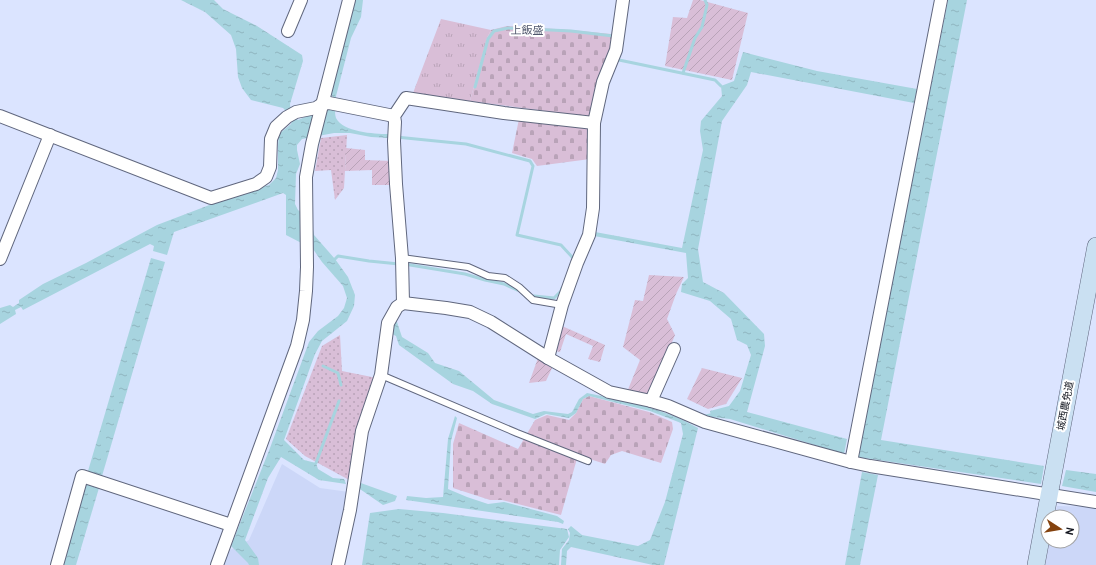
<svg xmlns="http://www.w3.org/2000/svg" width="1096" height="565" viewBox="0 0 1096 565" font-family="Overpass,'Noto Sans JP',sans-serif">
	<style>
		.built { fill: #ccd7f8 }
		.grass { fill: url(#grass-dots) }
		.cemetery { fill: url(#cemetery-stones) }
		.park { fill: url(#park-tufts) }
		.garden { fill: url(#garden-furrows) }
		.water { fill: url(#water-ripples) }
		.lines { fill: none; stroke-linecap: round; stroke-linejoin: round }
		.stream { stroke: #a7d4df; stroke-width: 3 }
		.lane-casing { stroke: #60677e; stroke-width: 8 }
		.street-casing { stroke: #60677e; stroke-width: 14 }
		.secondary-casing { stroke: #60677e; stroke-width: 18 }
		.lane { stroke: #fff; stroke-width: 6 }
		.street { stroke: #fff; stroke-width: 12 }
		.secondary { stroke: #cae0f2; stroke-width: 17 }
		.labels { text-anchor: middle; dominant-baseline: central; stroke-width: 4; stroke-linejoin: round; paint-order: stroke }
		.street-label { font-size: 10px; fill: #13161f; stroke: #fff }
		.neighbourhood-label { font-size: 11px; fill: #4f566c; stroke: #fff }
	</style>
	<defs>
		<pattern id="grass-dots" width="8" height="8" patternUnits="userSpaceOnUse"><rect width="8" height="8" fill="#d9bed7"/><path d="M2 2h.1M6 6h.1" fill="none" stroke="#b9a3b8" stroke-width="1.8" stroke-linecap="round"/></pattern>
		<pattern id="cemetery-stones" width="16" height="16" patternUnits="userSpaceOnUse"><rect width="16" height="16" fill="#d9bed7"/><path d="M2 7V4a2 2 0 0 1 4 0v3zM10 15v-3a2 2 0 0 1 4 0v3z" fill="#b9a3b8"/></pattern>
		<pattern id="park-tufts" width="24" height="20" patternUnits="userSpaceOnUse"><rect width="24" height="20" fill="#d9bed7"/><path d="M3 7l-1-3M5 7V3M7 7l1-3M15 17l-1-3M17 17v-4M19 17l1-3" fill="none" stroke="#b9a3b8"/></pattern>
		<pattern id="garden-furrows" width="10" height="10" patternUnits="userSpaceOnUse"><rect width="10" height="10" fill="#d9bed7"/><path d="M-1 1l2-2M0 10L10 0M9 11l2-2" fill="none" stroke="#b9a3b8"/></pattern>
		<pattern id="water-ripples" width="26" height="14" patternUnits="userSpaceOnUse"><rect width="26" height="14" fill="#a7d4df"/><path d="M2 4q2-2 4 0t4 0M15 11q2-2 4 0t4 0" fill="none" stroke="#8fb5bf"/></pattern>
	</defs>
	<rect width="100%" height="100%" fill="#dbe4ff"/>
	<g class="built">
		<polygon points="282,464 320,488 349,492 335,565 221,565 226,552 249,540"/>
		<polygon points="1057,506 1096,507 1096,565 1045,565 1050,541 1072,541 1072,517 1055,517"/>
	</g>
	<g class="grass">
		<polygon points="347,135 344,188 335,200 331,170 315,171 321,138"/>
		<polygon points="340,335 342,371 377,378 351,481 305,456 286,439 322,346"/>
	</g>
	<g class="cemetery">
		<polygon points="507,26 571,30 611,34 611,54 590,117 470,101 487,38 491,30"/>
		<polygon points="519,119 588,128 590,159 537,166 532,159 512,153"/>
		<polygon points="589,396 649,412 672,422 673,429 661,463 622,451 611,455 605,464 578,455 561,515 502,500 490,500 453,488 453,444 459,423 518,449 535,420 547,415 569,420 576,413 583,399"/>
	</g>
	<polygon class="park" points="441,19 491,30 487,38 470,101 413,93"/>
	<g class="garden">
		<polygon points="693,0 700,0 748,13 732,80 665,66 673,17 687,18"/>
		<polygon points="346,148 365,150 365,160 392,161 392,185 372,185 372,170 345,171"/>
		<polygon points="649,275 684,277 676,294 667,319 675,335 650,396 627,392 640,360 623,347 635,300 643,301"/>
		<polygon points="562,326 605,345 600,362 588,359 593,346 566,334 560,352 555,351"/>
		<polygon points="538,358 552,368 546,381 529,383"/>
		<polygon points="702,368 742,378 726,404 708,409 687,399"/>
	</g>
	<g class="water">
		<path d="M181,0H214L223,9L257,26L302,55L303,61L290,104C290,109 294,117 298,120C310,115 322,107 335,108C335,112 335,115 336,118C343,132 374,134 388,134L389,137L388,138L371,137L350,133H334L302,139L297,145V150L300,164L296,174L295,204L298,210L311,220L314,235L335,259L348,277L355,295L354,306L347,321L322,341L315,354L284,440L304,460L316,463L318,469L333,478L344,479L346,484L319,480L281,457L268,478L245,540L258,558L259,565H249L248,563L231,546L270,448L309,342L318,331L338,316L344,308L347,298L343,286L322,262L313,249L286,235V195L283,193L174,232L167,255L153,251L154,246L150,244L23,310L21,307L15,310L16,314L0,324V308L10,305L13,307L19,303V300L43,284L86,263L157,225L233,196L269,185L276,178L278,170V146L279,134L291,124L292,121L287,112L283,108L251,100L242,88L238,77L236,49L231,35L205,12Z"/>
		<polygon points="353,0 363,0 361,17 351,38 335,100 330,93"/>
		<polygon points="948,0 967,0 881,440 1044,466 1041,484 858,457"/>
		<polygon points="743,52 817,71 917,89 914,103 751,72 747,85 722,121 698,249 703,282 724,293 764,334 765,346 747,412 847,439 844,454 730,419 711,417 710,411 729,406 740,391 751,355 747,345 737,340 731,319 710,301 681,292 682,284 688,278 686,253 594,236 595,232 682,248 703,150 700,131 701,121 722,96 721,86 734,81"/>
		<polygon points="151,258 165,262 102,476 88,471"/>
		<path d="M393,322H397L402,337L428,353L435,363L459,371L494,400L533,414L544,411L568,414L572,412L579,399L587,393C626,401 663,408 698,428L664,565H653L571,547L567,551L566,565H561L562,549L569,540L570,533L568,529L571,526L582,535L638,546L650,540L665,502L683,434L681,423L650,411L589,396L583,399L576,413L569,418L546,414L535,419L492,404L473,391L453,384L399,345L396,336L390,333Z"/>
		<polygon points="455,416 457,418 451,441 448,489 467,497 488,504 504,502 557,516 564,521 563,524 558,522 406,500 407,496 426,498 443,497 448,439"/>
		<polygon points="1066,470 1096,474 1096,492 1062,486"/>
		<polygon points="862,472 878,475 860,565 845,565"/>
		<polygon points="358,482 397,496 395,501 383,505 357,487"/>
		<polygon points="85,484 99,488 76,565 61,565"/>
		<polygon points="399,509 443,513 567,529 569,537 560,550 559,565 362,565 370,513"/>
	</g>
	<g class="lines">
		<g class="stream">
			<polyline points="619,60 715,80 721,86"/>
			<polyline points="683,73 695,38 702,27 707,5 705,0"/>
			<polyline points="475,87 488,39 494,31 508,28 571,31 613,36"/>
			<polyline points="396,137 466,144 530,161 533,166 517,235 561,245 573,258"/>
			<polyline points="335,259 338,256 369,261 399,264"/>
			<polyline points="404,264 465,274 485,280 504,284 517,290"/>
			<polyline points="534,296 554,298 561,291 562,288"/>
			<polyline points="323,366 338,373 341,385"/>
			<polyline points="702,417 710,415"/>
			<polyline points="316,463 339,401"/>
		</g>
		<defs>
			<g id="lane">
				<polyline points="402,258 468,267 488,276 505,278 519,287 533,300 562,305"/>
				<polyline points="381,375 517,433 588,461"/>
			</g>
			<g id="street">
				<polyline points="288,31 301,0"/>
				<polyline points="0,116 211,198 256,184 266,177 270,167 271,139 276,127 287,117 296,112 316,108 322,104 329,103 394,116"/>
				<polyline points="0,259 50,135"/>
				<polyline points="403,303 446,308 470,312 491,322 548,358 609,392 651,401 668,406 705,422 851,462 870,466 1096,502"/>
				<polyline points="548,358 562,305 577,263 589,235 593,208 594,123 603,82 616,50 623,0"/>
				<polyline points="651,401 674,349"/>
				<polyline points="851,462 941,0"/>
				<polyline points="57,565 82,476 231,525"/>
				<polyline points="217,565 297,346 303,320 306,291 307,267 306,177 312,144 349,0"/>
				<polyline points="338,565 350,510 362,431 381,375 388,323 397,307 403,303 402,258 396,184 394,141 395,122 394,116 406,98 504,113 594,123"/>
			</g>
			<polyline id="secondary" points="1036,565 1096,246"/>
		</defs>
		<use href="#lane" class="lane-casing"/>
		<use href="#street" class="street-casing"/>
		<use href="#secondary" class="secondary-casing"/>
		<use href="#lane" class="lane"/>
		<use href="#street" class="street"/>
		<use href="#secondary" class="secondary"/>
	</g>
	<g class="labels">
		<g class="street-label">
			<text transform="translate(1066 406) rotate(-79)">城西農免道</text>
		</g>
		<g class="neighbourhood-label">
			<text x="527" y="31">上飯盛</text>
		</g>
	</g>
	<g transform="translate(1060 529) rotate(102)"><circle r="19" fill="#ffffff" stroke="#a1a2a5"/>
	<path d="M0-3L7 15L0 10L-7 15Z" fill="#84420e"/>
	<text y="-6" font-size="11" font-weight="bold" text-anchor="middle" fill="#13161f">N</text>
	</g>
</svg>
